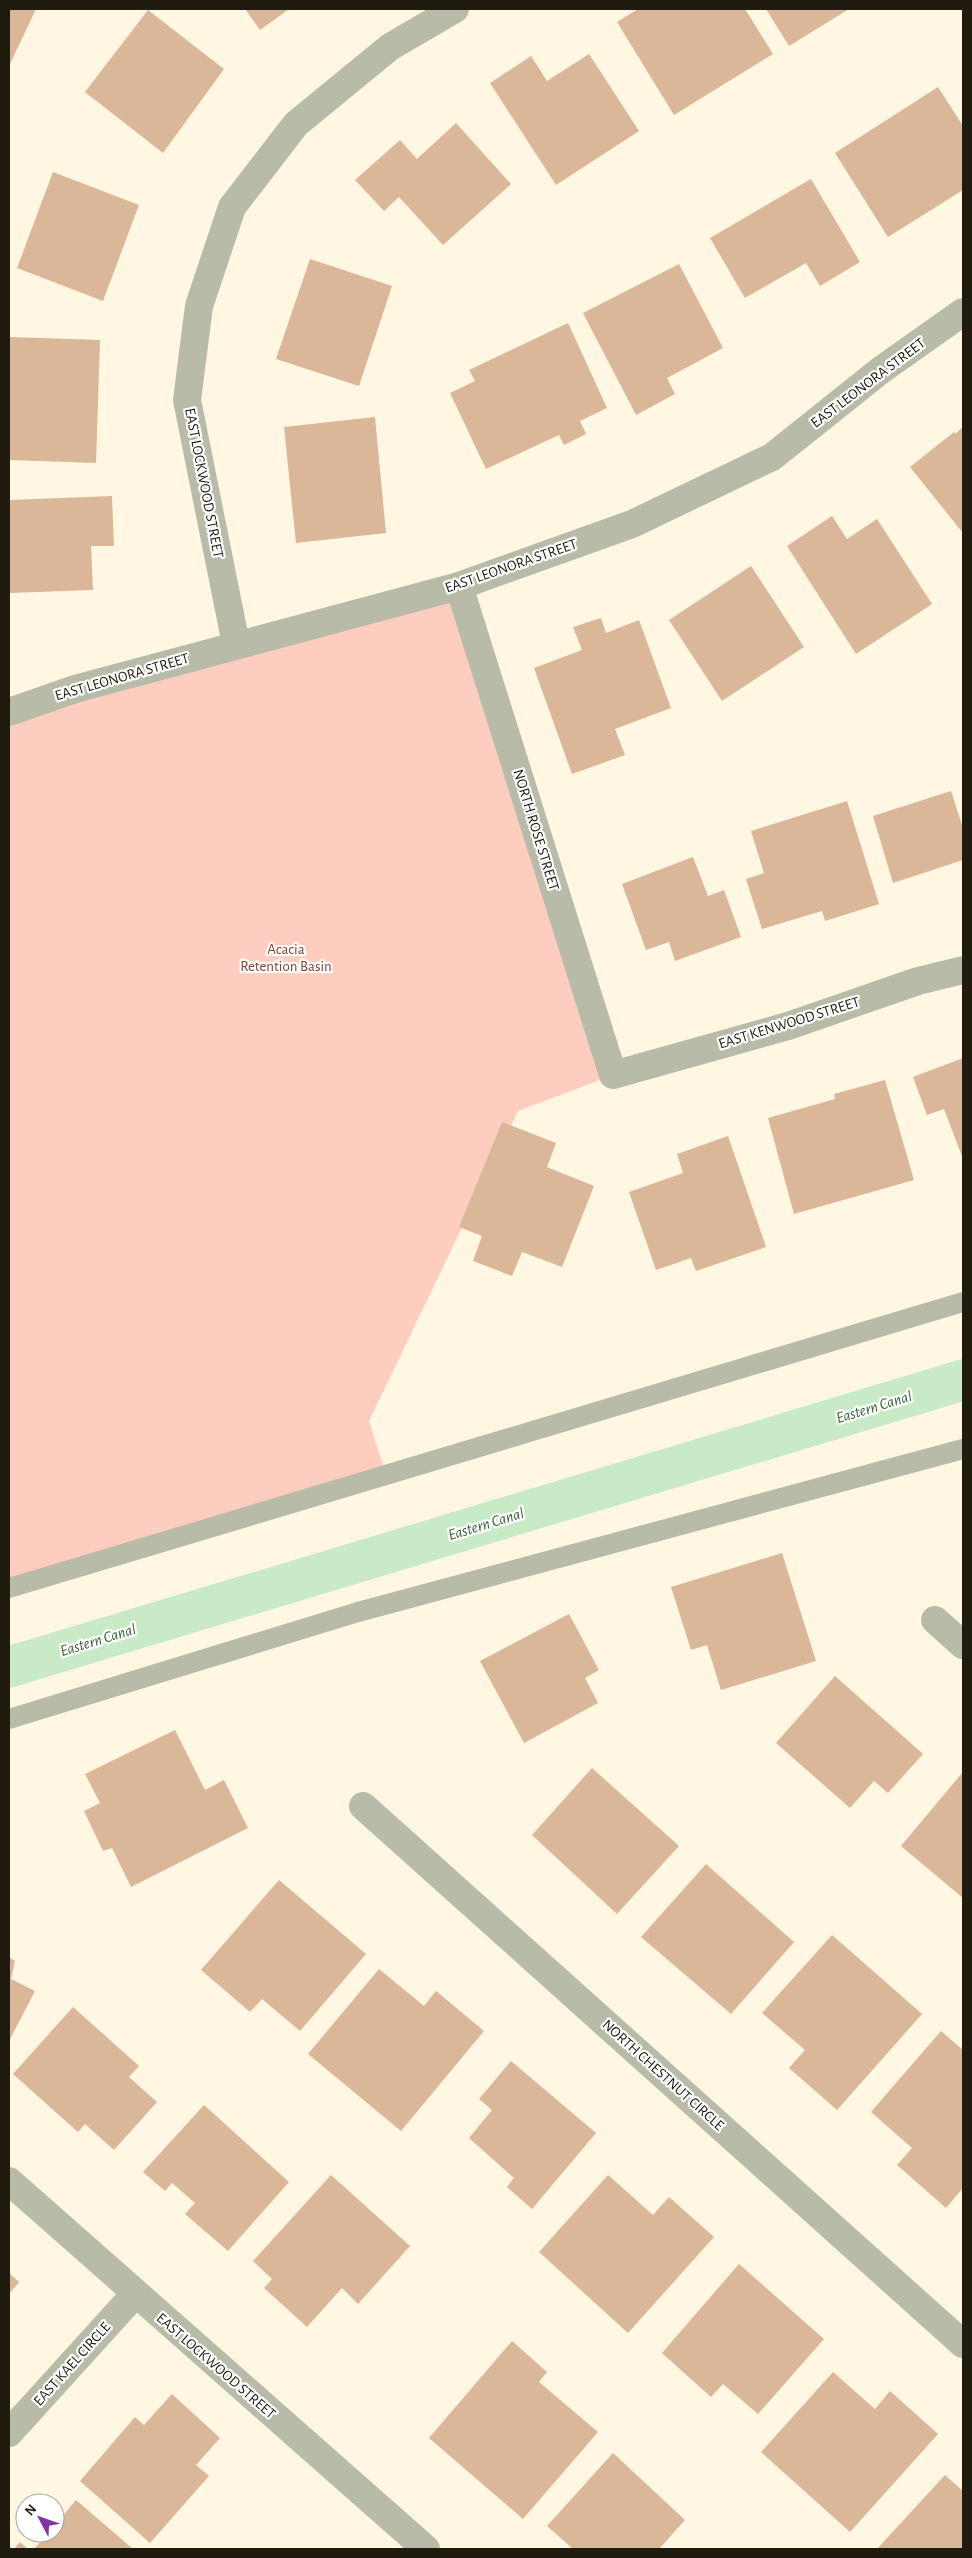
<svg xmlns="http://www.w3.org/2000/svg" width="972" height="2558" viewBox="0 0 972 2558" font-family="'Alegreya Sans',sans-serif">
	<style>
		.green { fill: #fdcdc0 }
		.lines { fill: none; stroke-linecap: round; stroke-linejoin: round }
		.canal { stroke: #c9eac7; stroke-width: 41 }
		.building { fill: #dbb799 }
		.service { stroke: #b7bba8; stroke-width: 20 }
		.minor { stroke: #b7bba8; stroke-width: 28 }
		.labels { text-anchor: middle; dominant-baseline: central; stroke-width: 4.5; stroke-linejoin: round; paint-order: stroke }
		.street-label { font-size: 15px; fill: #1f1b0e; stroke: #fff }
		.park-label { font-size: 15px; fill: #814333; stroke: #fff }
		.water-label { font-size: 16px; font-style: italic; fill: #376335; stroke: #fff }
	</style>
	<rect width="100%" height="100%" fill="#fff7e2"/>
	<polygon class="green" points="459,586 613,1075 518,1111 369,1421 386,1475 9,1588 9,712"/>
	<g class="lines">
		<polyline class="canal" points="9,1667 963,1380"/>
	</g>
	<g class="building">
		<polygon points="9,9 36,9 9,66"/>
		<polygon points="245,9 289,9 260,30"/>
		<polygon points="638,9 745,9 773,54 674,115 617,22"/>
		<polygon points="766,9 849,9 789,46"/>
		<polygon points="148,10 224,69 163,153 85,92"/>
		<polygon points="589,54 639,131 556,185 490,83 531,56 547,81"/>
		<polygon points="938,87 963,126 963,190 888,237 835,153"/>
		<polygon points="456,123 511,184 443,245 399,197 384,211 355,180 400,140 417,159"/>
		<polygon points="53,172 139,205 103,301 17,268"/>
		<polygon points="811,179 860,262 820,286 806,263 745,298 710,238"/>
		<polygon points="310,259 392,286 359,386 276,359"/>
		<polygon points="679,264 723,348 667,378 675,394 636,415 583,313"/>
		<polygon points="568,323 607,408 580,421 586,434 564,445 559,435 486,469 450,393 475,381 469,370"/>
		<polygon points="9,337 100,340 96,463 9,460"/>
		<polygon points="375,417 386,533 296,543 284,427"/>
		<polygon points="963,427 963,533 910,467 954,432 955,434"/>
		<polygon points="112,496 114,546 91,546 93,590 9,593 9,500"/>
		<polygon points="832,516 847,539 877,519 932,604 856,654 787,546"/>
		<polygon points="751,566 804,647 722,701 669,620"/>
		<polygon points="601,618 606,633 639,620 671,708 615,729 625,755 572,774 534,668 582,650 573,627"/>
		<polygon points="951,791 963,828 963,860 893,883 873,816"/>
		<polygon points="847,801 879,904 825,921 822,911 762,929 746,879 764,873 751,831"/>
		<polygon points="693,857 708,896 724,890 741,937 675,961 669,942 646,950 622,884"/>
		<polygon points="963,1058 963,1159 944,1109 927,1115 913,1077"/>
		<polygon points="885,1080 914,1180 794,1214 768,1118 835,1099 834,1094"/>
		<polygon points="502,1122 556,1143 547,1167 594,1186 562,1267 522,1252 512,1276 473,1261 482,1236 459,1227"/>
		<polygon points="728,1136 766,1247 696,1271 691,1258 656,1270 629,1192 683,1173 677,1154"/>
		<polygon points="782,1553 816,1661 721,1690 707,1645 691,1650 671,1587"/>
		<polygon points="569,1614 599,1670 585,1678 598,1703 524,1743 480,1661"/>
		<polygon points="835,1676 923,1754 888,1793 874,1781 850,1808 776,1743"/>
		<polygon points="175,1730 205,1790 224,1780 248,1828 131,1887 112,1848 103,1851 84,1811 100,1803 85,1774"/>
		<polygon points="592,1768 679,1846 617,1914 532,1835"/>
		<polygon points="962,1773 963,1774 963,1898 901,1846"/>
		<polygon points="706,1864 794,1942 731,2014 641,1937"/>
		<polygon points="279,1880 366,1954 300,2031 262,1999 250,2012 201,1970"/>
		<polygon points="832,1935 922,2014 837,2110 789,2068 805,2050 762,2013"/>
		<polygon points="9,1957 15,1961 11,1979 35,1991 9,2041"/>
		<polygon points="379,1969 424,2006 436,1991 484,2031 401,2131 308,2054"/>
		<polygon points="73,2007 139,2066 129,2077 157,2102 114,2150 85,2124 78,2132 13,2074"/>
		<polygon points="941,2031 963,2050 963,2188 946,2208 897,2165 912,2148 871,2112"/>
		<polygon points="511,2061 596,2133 532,2209 507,2187 514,2178 469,2138 492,2110 479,2099"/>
		<polygon points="204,2105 289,2182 228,2251 185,2214 195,2203 172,2183 165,2191 143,2172"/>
		<polygon points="331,2175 410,2246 358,2304 342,2288 307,2327 264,2288 272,2279 253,2261"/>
		<polygon points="608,2175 653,2215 669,2197 714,2237 628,2333 539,2252"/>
		<polygon points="739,2264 824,2339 758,2414 723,2384 711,2397 662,2353"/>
		<polygon points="9,2273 19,2282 9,2294"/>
		<polygon points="512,2341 547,2372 539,2382 598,2432 523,2519 429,2438"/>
		<polygon points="833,2372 875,2409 890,2391 938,2434 850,2532 761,2452"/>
		<polygon points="172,2394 220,2438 196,2465 209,2476 150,2543 80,2481 135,2417 144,2425"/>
		<polygon points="613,2453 685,2520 659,2549 573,2549 547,2526"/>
		<polygon points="945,2475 963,2491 963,2549 877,2549"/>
		<polygon points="76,2500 133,2549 34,2549 48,2533 55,2533 55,2525"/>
		<polygon points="20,2542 28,2549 14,2549"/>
	</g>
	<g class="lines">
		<g class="service">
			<polyline points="9,1588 963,1302"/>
			<polyline points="9,1719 358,1612 963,1449"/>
		</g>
		<g class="minor">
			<polyline points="459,586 613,1075 788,1026 918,981 963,970"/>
			<polyline points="236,644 187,400 199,306 232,207 296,124 390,47 455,9"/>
			<polyline points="9,712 75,689 459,586 632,524 772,457 881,370 963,312"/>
			<polyline points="935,1620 963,1645"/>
			<polyline points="363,1806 963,2344"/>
			<polyline points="9,2181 426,2549"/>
			<polyline points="9,2433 135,2294"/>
		</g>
	</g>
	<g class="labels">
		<g class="street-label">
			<text transform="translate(868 383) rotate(-37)">EAST LEONORA STREET</text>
			<text transform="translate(204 483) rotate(79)">EAST LOCKWOOD STREET</text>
			<text transform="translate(511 566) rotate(-19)">EAST LEONORA STREET</text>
			<text transform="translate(122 677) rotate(-16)">EAST LEONORA STREET</text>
			<text transform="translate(536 830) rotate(73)">NORTH ROSE STREET</text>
			<text transform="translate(789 1023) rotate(-17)">EAST KENWOOD STREET</text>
			<text transform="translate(663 2075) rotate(42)">NORTH CHESTNUT CIRCLE</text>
			<text transform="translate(72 2364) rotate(-48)">EAST KAEL CIRCLE</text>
			<text transform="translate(216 2366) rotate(41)">EAST LOCKWOOD STREET</text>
		</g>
		<g class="park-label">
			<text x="286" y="949">Acacia<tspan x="286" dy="17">Retention Basin</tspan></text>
		</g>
		<g class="water-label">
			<text transform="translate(874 1407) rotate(-17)">Eastern Canal</text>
			<text transform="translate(486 1524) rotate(-17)">Eastern Canal</text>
			<text transform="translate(98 1640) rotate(-17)">Eastern Canal</text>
		</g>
	</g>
	<rect width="972" height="2558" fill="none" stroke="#1f1b0e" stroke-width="20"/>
	<g transform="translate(40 2518) rotate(311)"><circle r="24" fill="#ffffff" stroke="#a5a49f"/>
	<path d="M0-4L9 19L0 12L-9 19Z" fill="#8332a2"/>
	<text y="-8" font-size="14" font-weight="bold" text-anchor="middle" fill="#1f1b0e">N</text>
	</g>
</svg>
